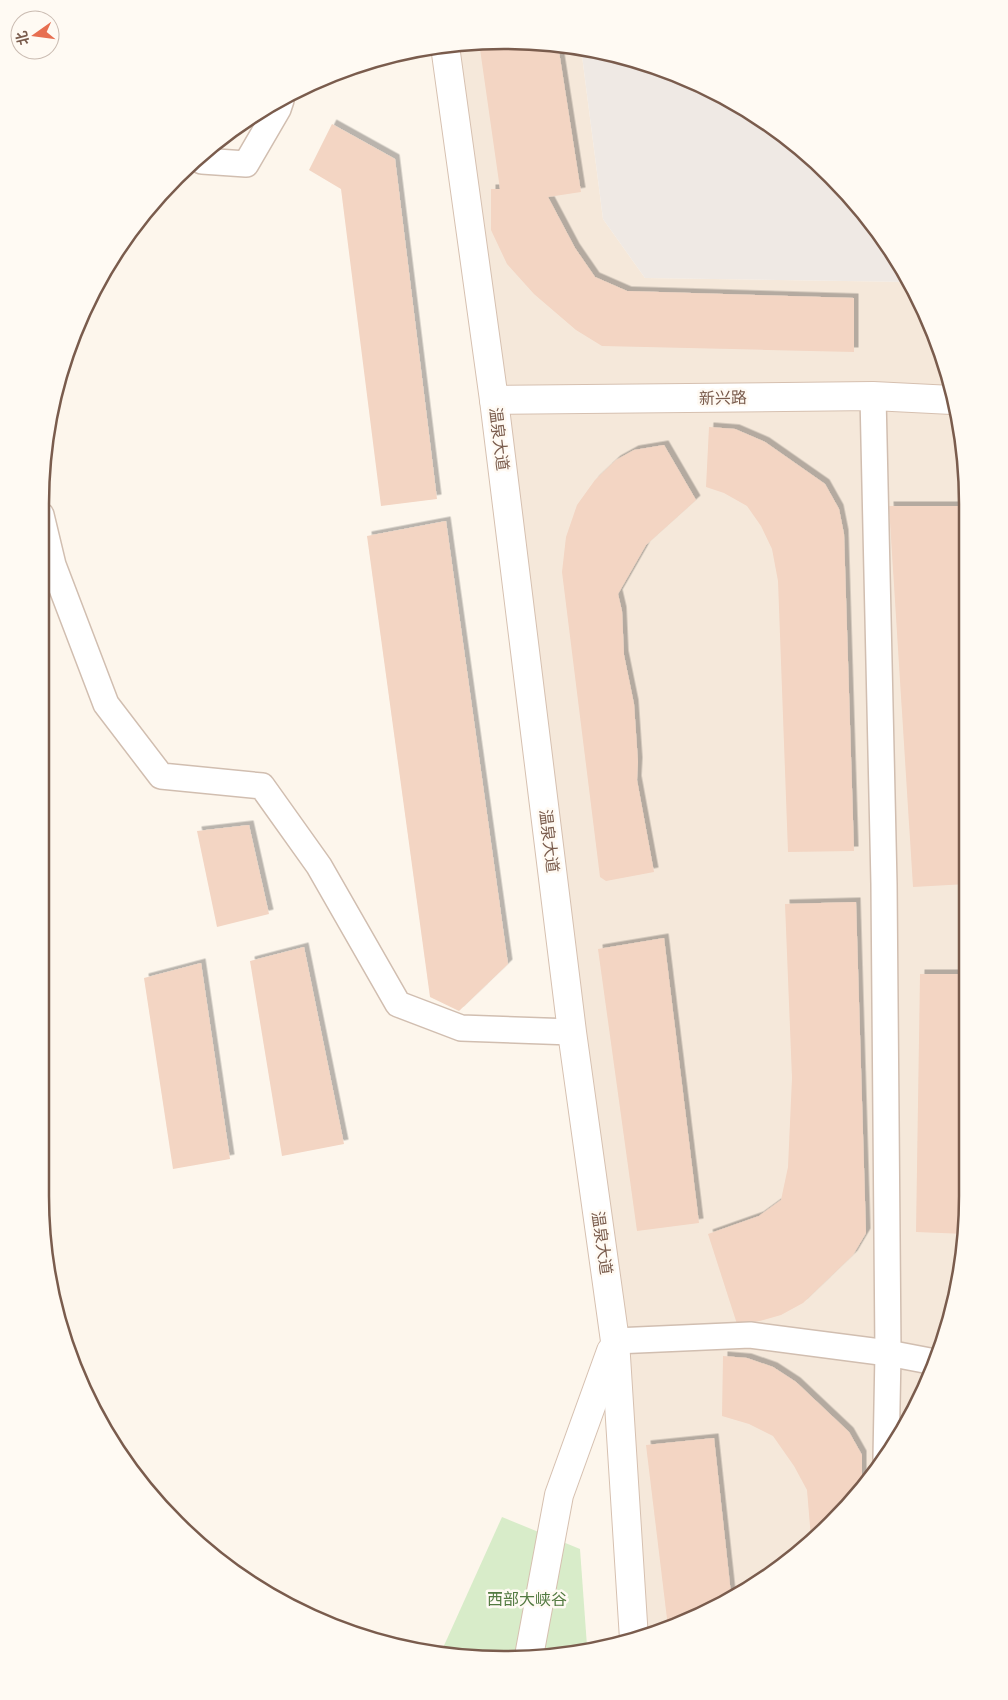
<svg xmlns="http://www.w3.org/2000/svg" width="1008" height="1700" viewBox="0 0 1008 1700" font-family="'Space Grotesk','Noto Sans SC',sans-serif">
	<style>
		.residential { fill: #f5e8da }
		.industrial { fill: #efe9e4 }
		.green { fill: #d8ecc9 }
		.building { fill: #f3d5c3; filter: url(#shadow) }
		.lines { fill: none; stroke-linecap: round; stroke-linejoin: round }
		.street-casing { stroke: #d1beb0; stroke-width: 28 }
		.secondary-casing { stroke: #d6c0b0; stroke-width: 30 }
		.street { stroke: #fff; stroke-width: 25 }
		.secondary { stroke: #fff; stroke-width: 28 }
		.labels { text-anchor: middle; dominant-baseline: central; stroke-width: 5; stroke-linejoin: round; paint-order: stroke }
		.street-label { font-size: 16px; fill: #7a5c4d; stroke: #fffaf3 }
		.park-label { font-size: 16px; fill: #537a41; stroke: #fffaf3 }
		.rim { fill: none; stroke: #7a5c4d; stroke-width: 2.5 }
	</style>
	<defs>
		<filter id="shadow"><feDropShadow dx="4.5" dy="-4.5" stdDeviation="0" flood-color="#0004"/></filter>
	</defs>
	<rect width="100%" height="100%" fill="#fdf6ec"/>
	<polygon class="residential" points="504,40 581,48 603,219 645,278 911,282 943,355 967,473 967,1227 943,1345 890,1454 786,1564 653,1635 644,1637 459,44"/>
	<polygon class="industrial" points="581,48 595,49 682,75 762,118 853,198 906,272 911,282 645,278 603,219"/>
	<polygon class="green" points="502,1517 580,1549 587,1646 504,1660 442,1650"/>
	<g class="building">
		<polygon points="504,40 558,45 581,192 548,197 575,248 595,277 627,291 854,298 854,352 602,346 576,330 534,294 507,264 491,230 491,189 500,189 479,42"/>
		<polygon points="332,124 395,159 437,499 381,506 341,189 309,170"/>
		<polygon points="709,427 735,429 765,442 825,484 839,509 844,534 854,851 788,852 778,581 772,549 761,526 747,506 724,493 706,487"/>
		<polygon points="664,445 696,500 646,545 618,594 622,611 624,655 634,704 638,762 637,780 654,872 606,881 600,877 562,572 566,537 577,505 595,480 616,460 634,450"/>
		<polygon points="889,506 965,506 967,546 967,884 913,887"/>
		<polygon points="446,521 508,964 459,1011 430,997 367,536"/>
		<polygon points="249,825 269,914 217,927 197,831"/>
		<polygon points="856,902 866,1233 853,1255 803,1303 781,1315 760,1321 737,1324 708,1234 759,1216 781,1200 788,1167 792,1078 785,904"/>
		<polygon points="664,938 699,1223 637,1231 598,949"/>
		<polygon points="304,947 344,1144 282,1156 250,961"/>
		<polygon points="201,963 230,1159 173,1169 144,978"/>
		<polygon points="920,974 967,974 967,1227 966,1234 916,1232"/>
		<polygon points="957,1246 963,1246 959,1267 958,1267"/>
		<polygon points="723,1356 747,1358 773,1367 796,1382 849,1432 862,1455 862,1483 811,1538 807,1490 794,1466 773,1436 749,1424 722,1416"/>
		<polygon points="714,1438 731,1594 668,1627 646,1445"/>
	</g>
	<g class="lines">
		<defs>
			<g id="street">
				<polyline points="199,157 202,161 246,164 278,109 281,100"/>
				<polyline points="873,396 884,884 888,1353 886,1458"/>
				<polyline points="41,515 53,565 106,704 161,776 262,786 319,866 398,1004 461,1028 572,1032"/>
				<polyline points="615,1341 750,1335 888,1353 935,1362"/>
			</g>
			<g id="secondary">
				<polyline points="445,46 494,400 572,1032 615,1341 634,1639"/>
				<polyline points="494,400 873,396 952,400"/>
				<polyline points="529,1656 559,1495 611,1351"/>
			</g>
		</defs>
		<use href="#street" class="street-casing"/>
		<use href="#secondary" class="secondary-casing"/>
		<use href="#street" class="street"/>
		<use href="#secondary" class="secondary"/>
	</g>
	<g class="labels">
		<g class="street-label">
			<text transform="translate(723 398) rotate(-1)">新兴路</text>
			<text transform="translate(499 439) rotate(83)">温泉大道</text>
			<text transform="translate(549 841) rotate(83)">温泉大道</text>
			<text transform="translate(602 1243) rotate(82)">温泉大道</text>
		</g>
		<g class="park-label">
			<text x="527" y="1599">西部大峡谷</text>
		</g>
	</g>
	<path d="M0 0H1008V1700H0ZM504 49H504A455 455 0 0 1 959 504V1196A455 455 0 0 1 504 1651H504A455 455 0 0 1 49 1196V504A455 455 0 0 1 504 49Z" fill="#fffaf3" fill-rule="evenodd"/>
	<path class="rim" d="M504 49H504A455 455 0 0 1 959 504V1196A455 455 0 0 1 504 1651H504A455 455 0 0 1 49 1196V504A455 455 0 0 1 504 49Z"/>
	<g transform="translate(35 35) rotate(256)"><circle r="24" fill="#fffaf3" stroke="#cabbb1"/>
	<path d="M0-4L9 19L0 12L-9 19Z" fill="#e76f51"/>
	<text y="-8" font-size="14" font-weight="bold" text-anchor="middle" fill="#7a5c4d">北</text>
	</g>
</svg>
